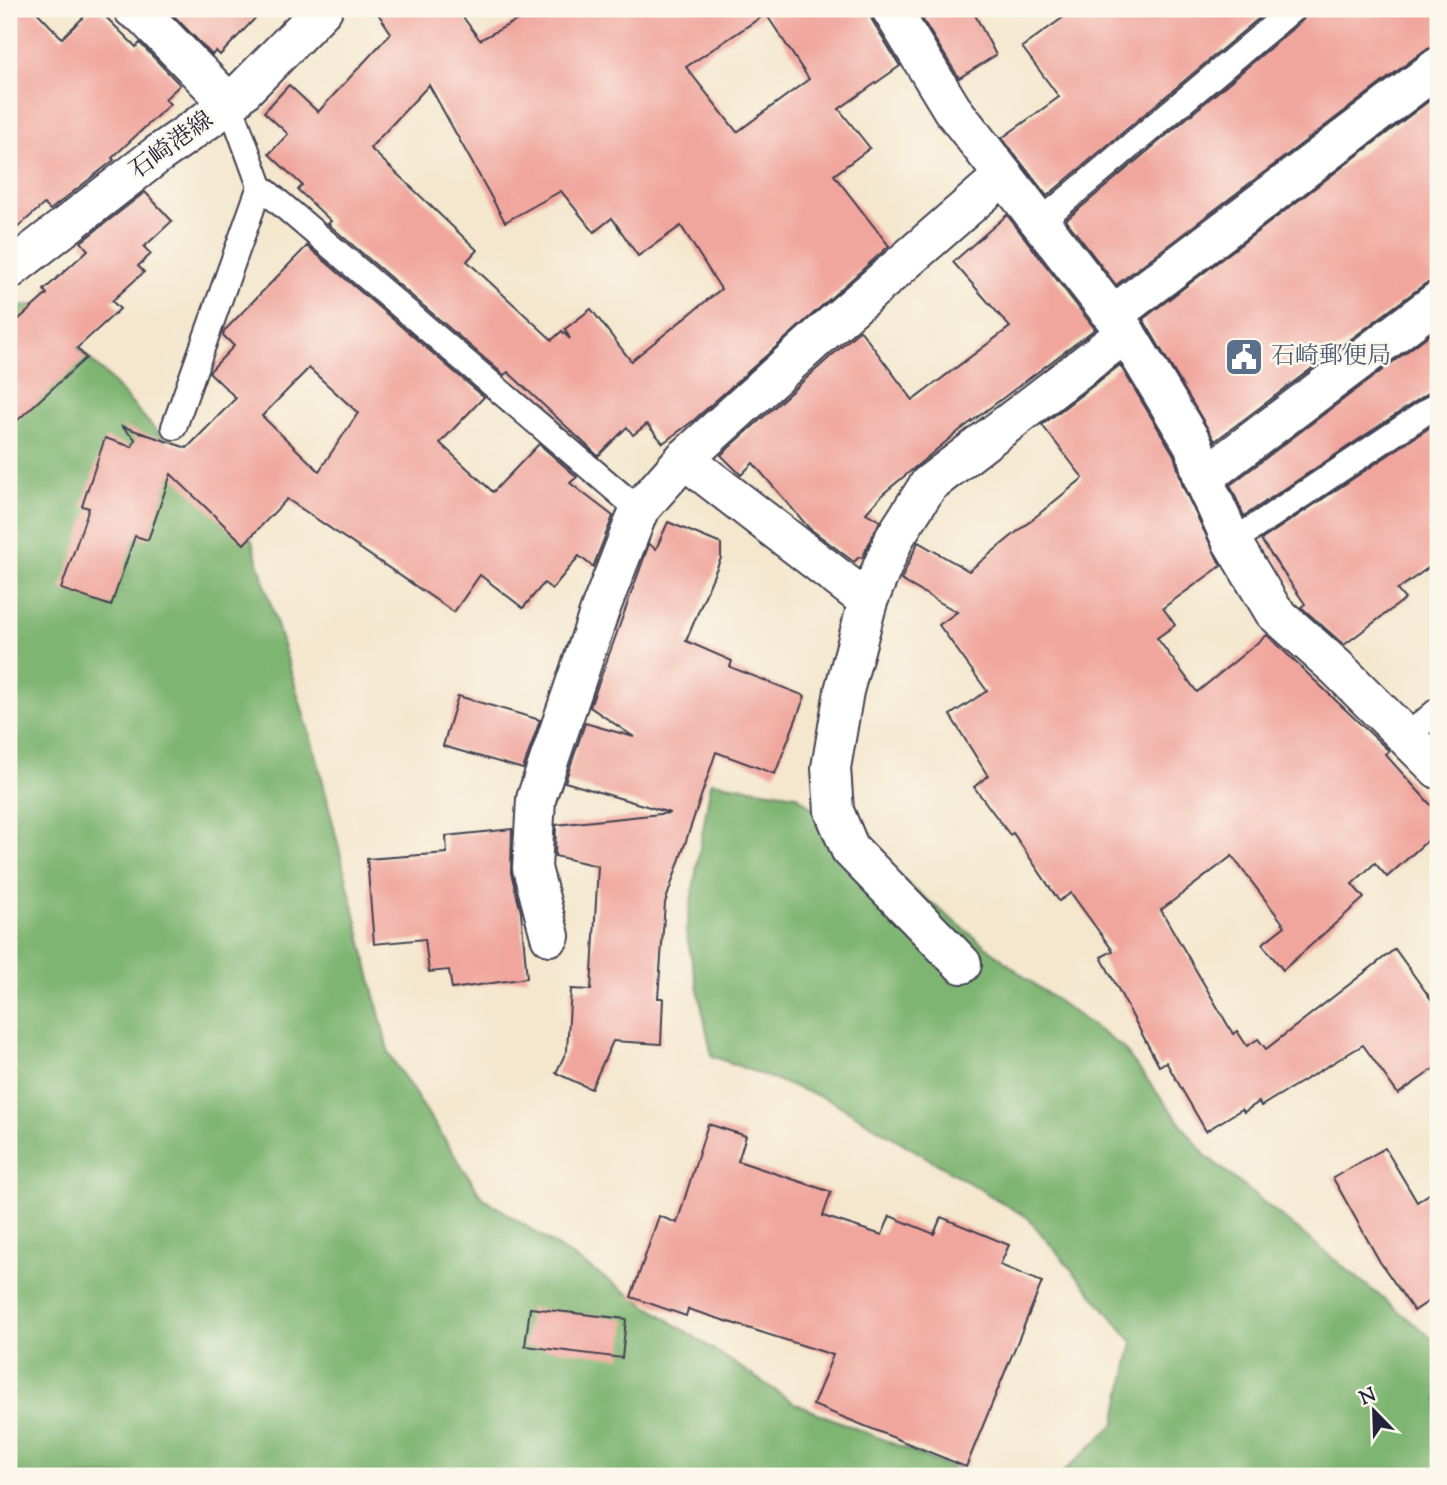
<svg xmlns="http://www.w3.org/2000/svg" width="1447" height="1485" viewBox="0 0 1447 1485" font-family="'Sorts Mill Goudy','Noto Serif JP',serif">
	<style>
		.forest { fill: #7fb572; stroke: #506c56; stroke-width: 2 }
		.building { fill: #f0a69d; fill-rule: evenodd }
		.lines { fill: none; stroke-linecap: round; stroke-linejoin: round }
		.service-casing { stroke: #424051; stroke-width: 28 }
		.minor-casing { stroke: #424051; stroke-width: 42 }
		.secondary-casing { stroke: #424051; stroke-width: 42 }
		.service { stroke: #fff; stroke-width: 24 }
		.minor { stroke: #fff; stroke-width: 38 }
		.secondary { stroke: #fff; stroke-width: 38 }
		.labels { text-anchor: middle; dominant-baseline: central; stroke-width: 5; stroke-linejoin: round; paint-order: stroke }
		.street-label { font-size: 24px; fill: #22223b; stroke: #fbf7ec }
		.service-label { font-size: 24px; fill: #4e5e75; stroke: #fbf7ec; text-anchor: start }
	</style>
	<rect width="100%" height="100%" fill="#fbf7ec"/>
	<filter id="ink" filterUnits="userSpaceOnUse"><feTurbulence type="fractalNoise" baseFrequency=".0143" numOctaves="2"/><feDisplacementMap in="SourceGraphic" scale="14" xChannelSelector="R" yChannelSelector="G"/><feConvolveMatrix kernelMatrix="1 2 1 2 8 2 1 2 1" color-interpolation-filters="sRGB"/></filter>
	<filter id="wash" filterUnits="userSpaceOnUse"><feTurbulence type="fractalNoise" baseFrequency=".00686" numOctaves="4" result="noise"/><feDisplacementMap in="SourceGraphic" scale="28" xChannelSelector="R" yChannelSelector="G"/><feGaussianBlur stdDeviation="1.57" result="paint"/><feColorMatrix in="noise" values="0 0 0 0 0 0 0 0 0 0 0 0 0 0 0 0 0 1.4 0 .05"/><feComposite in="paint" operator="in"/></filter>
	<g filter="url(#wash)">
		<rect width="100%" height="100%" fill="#f4e7ce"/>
		<g class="forest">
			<polygon points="34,305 105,374 250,535 318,762 389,1054 482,1197 796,1404 972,1476 9,1476 9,307"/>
			<polygon points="711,782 796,795 1027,979 1122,1047 1205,1155 1438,1343 1438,1476 1059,1476 1115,1424 1133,1342 1028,1218 832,1101 712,1056 686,932"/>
		</g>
		<g id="blocks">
			<g class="building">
				<polygon points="9,9 34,9 62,38 92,9 98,9 136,47 140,43 180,85 165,99 170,104 112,158 114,160 50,210 44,204 9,235"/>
				<polygon points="171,9 264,9 220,55 216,51 212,55 169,11"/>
				<path d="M375,9H457L480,40L538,9H869L872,20L900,66L839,109L870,148L834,175L889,246L693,421L663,443L647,424L633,435L627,427L598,456L508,372L504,375L328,224L331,221L298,190L302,185L269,154L288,134L264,112L289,85L318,112L391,33ZM766,14L809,79L737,132L686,67ZM429,85L505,222L561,191L594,232L612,218L638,256L681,226L721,289L631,361L591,309L565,329L570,339L562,331L552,340L467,261L477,250L370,148Z"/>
				<polygon points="916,9 979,9 974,13 996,55 959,78"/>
				<polygon points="1075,9 1270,9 1047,196 1002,138 1059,97 1022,47"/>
				<polygon points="1308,9 1438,9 1438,46 1425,50 1116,285 1066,220 1303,20"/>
				<polygon points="1438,94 1438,280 1425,284 1215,441 1143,319"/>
				<polygon points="145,192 172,221 144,247 151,254 138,266 144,272 112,301 120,309 77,348 86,358 9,428 9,328 47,294 44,290 88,250 81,242"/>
				<polygon points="1007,215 1095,329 959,431 884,493 866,513 880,521 862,558 859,557 854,562 809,528 753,463 741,475 721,455 860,330 913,400 1010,327 953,262"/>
				<path d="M307,246L484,397L440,443L493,492L539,444L577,477L570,483L613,516L593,567L579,556L552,589L544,583L523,608L480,575L454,612L287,499L244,544L171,474L148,540L135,536L111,606L61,589L89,508L82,506L105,438L132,447L135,439L121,426L187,448L236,398L209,372L234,346L223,335L225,330ZM309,368L358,413L319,471L262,416Z"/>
				<polygon points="1438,328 1438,389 1430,392 1244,516 1230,485"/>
				<polygon points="1120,365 1174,455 1183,487 1221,566 1163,608 1175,625 1157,638 1197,692 1267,635 1389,751 1385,754 1438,813 1438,831 1387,877 1375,863 1352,884 1364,898 1283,970 1262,944 1285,926 1232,856 1161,910 1233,1034 1237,1031 1247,1046 1258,1039 1266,1049 1395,949 1438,1009 1438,1066 1398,1094 1363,1045 1261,1106 1259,1102 1244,1112 1242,1109 1206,1131 1166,1062 1159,1066 1101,957 1113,951 1071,893 1059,901 1013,833 1010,835 974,787 988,776 950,715 987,691 939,625 957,612 901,580 918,542 969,571 1083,478 1042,425"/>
				<polygon points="1438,422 1438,561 1397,590 1405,599 1344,645 1301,607 1305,604 1261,540"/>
				<polygon points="668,522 721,544 721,558 686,641 732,661 730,667 805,696 775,774 716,752 665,903 658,998 663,998 661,1044 613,1041 591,1089 556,1073 567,1050 571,989 591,990 598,866 555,856 556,825 670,813 565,782 585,723 634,737 590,707 649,544 656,549"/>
				<polygon points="458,696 540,720 523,769 443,746"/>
				<polygon points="512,829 511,873 521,912 527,978 452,989 449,970 429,972 425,939 374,944 367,859 447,853 446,836"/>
				<polygon points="708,1124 746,1136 738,1161 831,1192 823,1216 882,1235 890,1216 934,1234 941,1217 1009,1245 1000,1265 1042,1282 966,1467 813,1405 833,1355 688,1309 686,1316 631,1297 659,1216 677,1223"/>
				<polygon points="1385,1148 1417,1202 1438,1188 1438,1295 1414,1311 1380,1262 1333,1178"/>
				<polygon points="530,1308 626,1319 622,1358 525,1346"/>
			</g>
		</g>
	</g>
	<g filter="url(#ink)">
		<use href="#blocks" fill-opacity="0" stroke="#424051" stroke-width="2"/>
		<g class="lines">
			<defs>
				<g id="service">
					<polyline points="230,104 260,186 639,510"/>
					<polyline points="1041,221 1293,9"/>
					<polyline points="174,427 260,186"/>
					<polyline points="1232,542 1438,404"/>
					<polyline points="1406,737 1438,710"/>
				</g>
				<g id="minor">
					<polyline points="133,9 143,15 230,104"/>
					<polyline points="891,9 952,109 1126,333 1194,446 1203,478 1232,542 1274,612 1337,668 1438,769"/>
					<polyline points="1113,315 1438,67"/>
					<polyline points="684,459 868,601"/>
					<polyline points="1203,478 1438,301"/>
					<polyline points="550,936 532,868 536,799 600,610 639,510 684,459 824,332 1003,176"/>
					<polyline points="962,964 850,849 834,811 831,768 844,691 868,601 895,537 929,484 1126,333"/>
				</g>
				<polyline id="secondary" points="9,270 157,155 230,104 323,9"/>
			</defs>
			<use href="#service" class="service-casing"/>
			<use href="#minor" class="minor-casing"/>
			<use href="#secondary" class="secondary-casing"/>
			<use href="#service" class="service"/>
			<use href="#minor" class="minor"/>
			<use href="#secondary" class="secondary"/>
		</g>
	</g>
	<defs>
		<symbol id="civic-square" viewBox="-11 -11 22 22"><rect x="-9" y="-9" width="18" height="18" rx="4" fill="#5c6f8a" stroke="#fbf7ec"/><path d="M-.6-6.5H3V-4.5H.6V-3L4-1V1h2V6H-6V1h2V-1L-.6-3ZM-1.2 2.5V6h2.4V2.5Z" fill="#fff"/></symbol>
	</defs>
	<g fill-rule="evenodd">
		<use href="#civic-square" x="1222" y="335" width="44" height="44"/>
	</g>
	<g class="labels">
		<g class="street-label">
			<text transform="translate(172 146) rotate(-36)">石崎港線</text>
		</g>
		<g class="service-label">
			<text x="1271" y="357">石崎郵便局</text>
		</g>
	</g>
	<rect width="1447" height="1485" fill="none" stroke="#fbf7ec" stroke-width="35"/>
	<g transform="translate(1374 1411) rotate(337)" stroke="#fbf7ec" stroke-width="5" paint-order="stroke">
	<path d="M0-5L12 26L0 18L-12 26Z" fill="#22223b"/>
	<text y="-10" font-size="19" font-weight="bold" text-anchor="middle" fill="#22223b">N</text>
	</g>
</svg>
